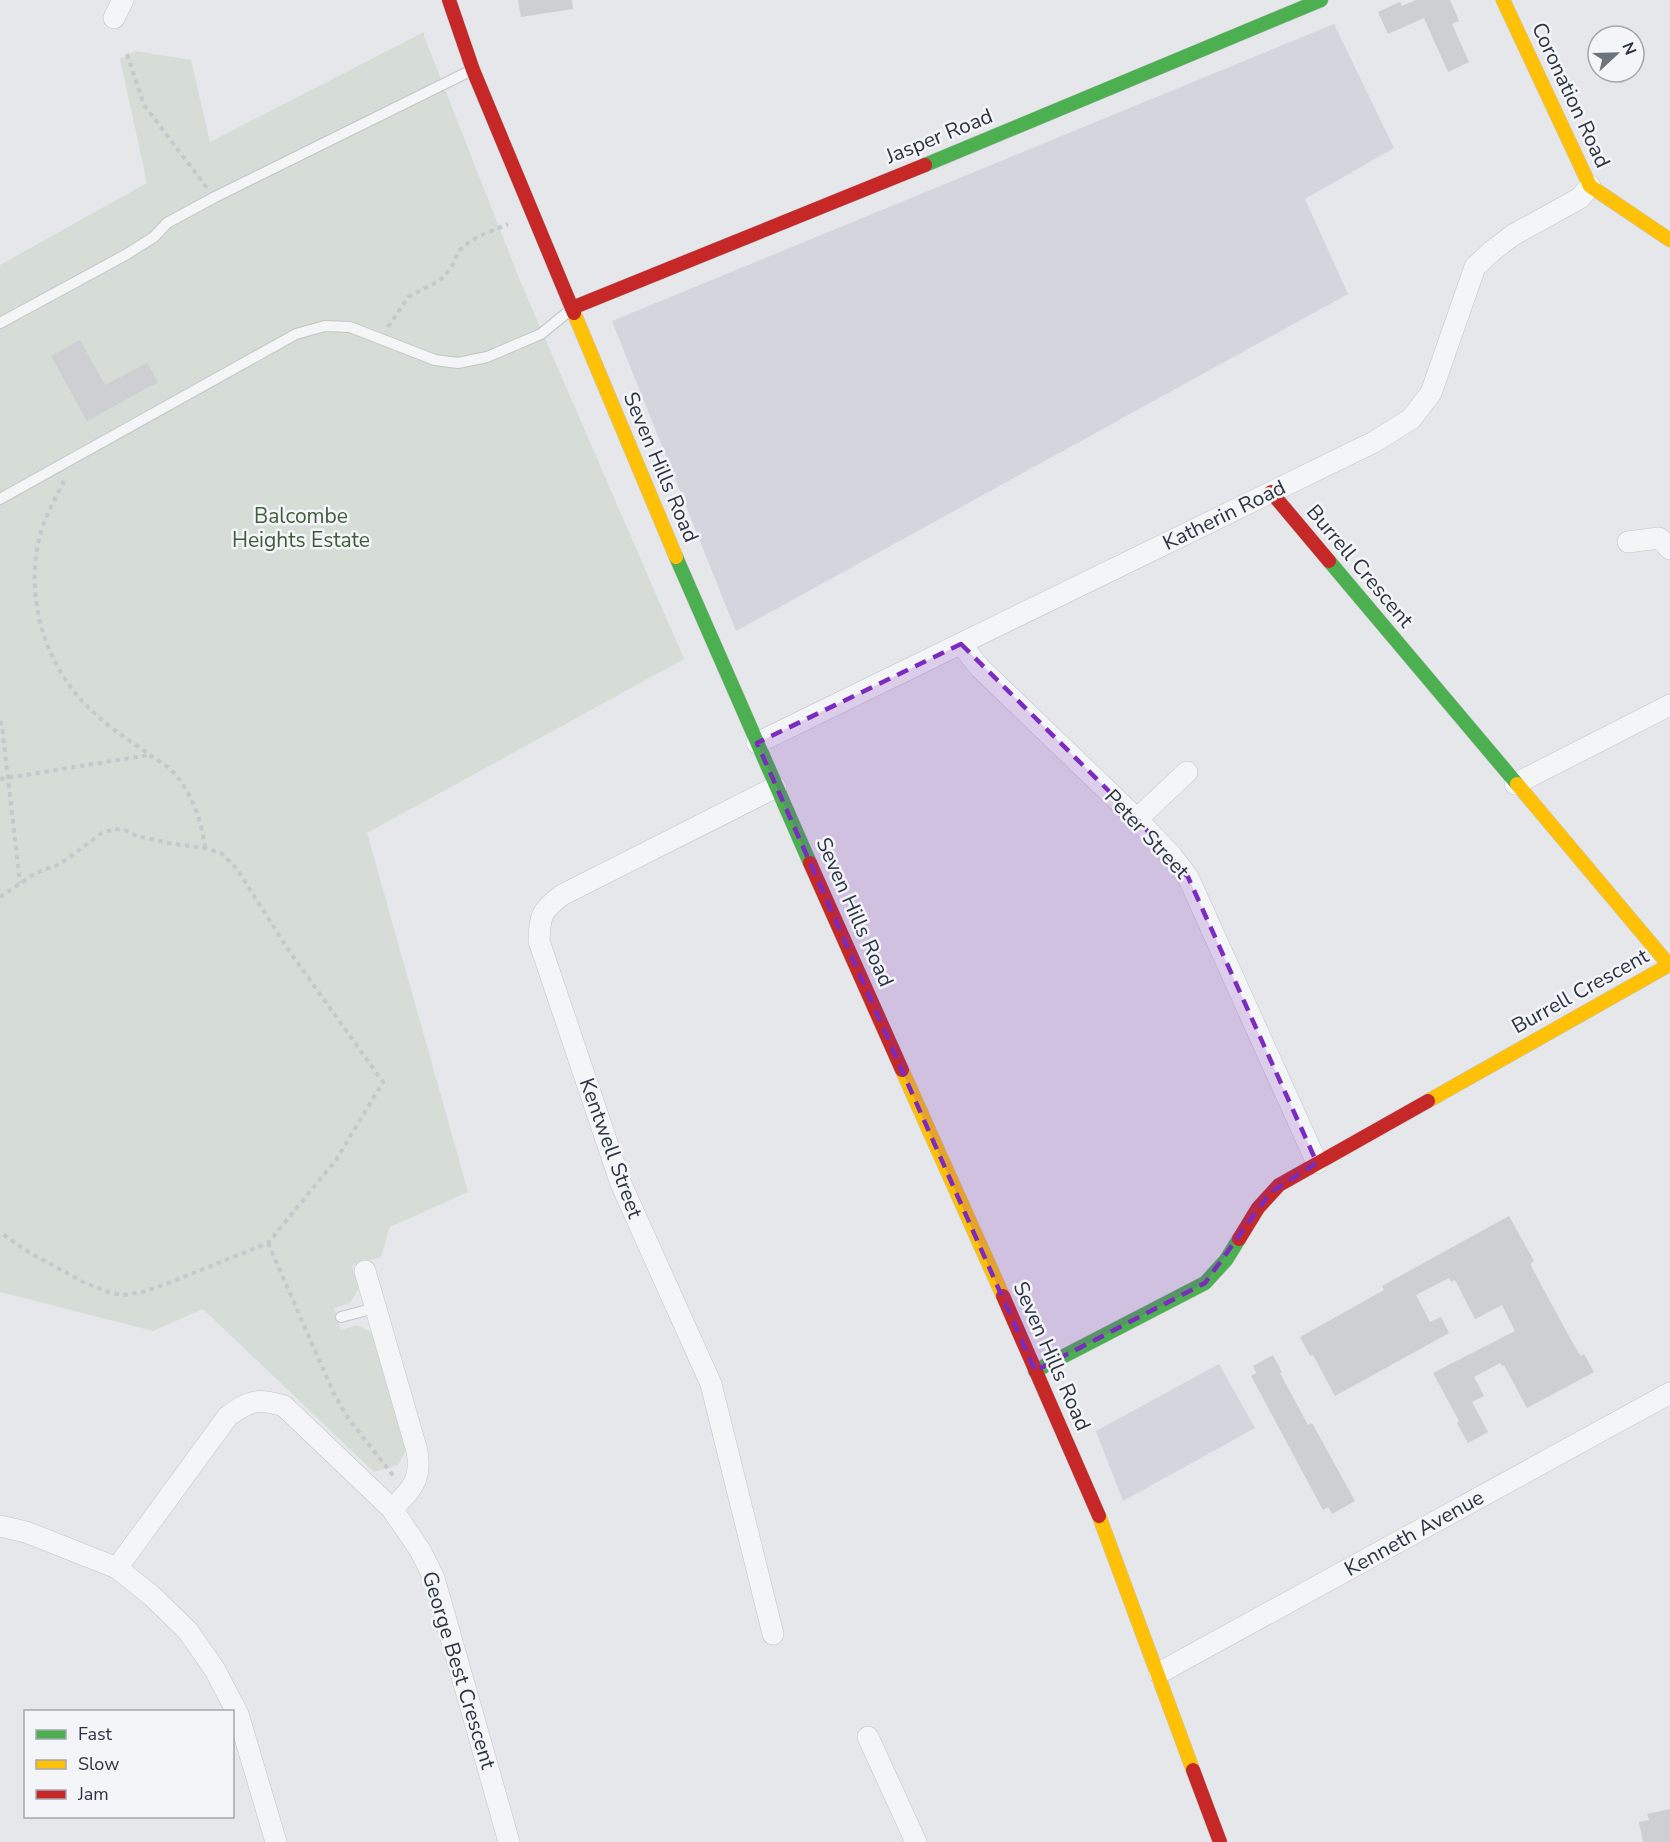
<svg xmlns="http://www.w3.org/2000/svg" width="1670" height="1842" viewBox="0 0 1670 1842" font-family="'Nunito Sans',sans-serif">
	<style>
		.built { fill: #d4d6dd }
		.green { fill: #d6ddd6 }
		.building { fill: #cdcfd2 }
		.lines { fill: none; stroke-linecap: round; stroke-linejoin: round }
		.lane-casing { stroke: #c3c5c8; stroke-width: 12 }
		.street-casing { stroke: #c3c5c8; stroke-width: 22 }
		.fast-casing { stroke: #c3c5c8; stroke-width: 15 }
		.slow-casing { stroke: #c3c5c8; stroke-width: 15 }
		.jam-casing { stroke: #c3c5c8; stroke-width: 15 }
		.path { stroke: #c6c8cb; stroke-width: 4; stroke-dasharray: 4.5 4.5; stroke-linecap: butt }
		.lane { stroke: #f4f5f6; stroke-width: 10 }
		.street { stroke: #f4f5f6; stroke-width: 21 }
		.fast { stroke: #4caf50; stroke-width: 14 }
		.slow { stroke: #ffc107; stroke-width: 14 }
		.jam { stroke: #c62828; stroke-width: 14 }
		.marked { fill: #7b2cbf; fill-opacity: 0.2; stroke: #7b2cbf; stroke-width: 4.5; stroke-dasharray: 12 8; stroke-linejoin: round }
		.labels { text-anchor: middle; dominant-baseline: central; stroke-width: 5; stroke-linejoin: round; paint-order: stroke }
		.street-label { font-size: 21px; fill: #2c3342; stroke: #f4f5f8 }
		.park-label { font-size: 21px; fill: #3f5d3b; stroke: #f4f5f8 }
	</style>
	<rect width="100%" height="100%" fill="#e5e7ea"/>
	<g class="built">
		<polygon points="1334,24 1394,148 1305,199 1348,294 736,631 612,321"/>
		<polygon points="1219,1364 1255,1428 1123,1501 1096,1431"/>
	</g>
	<polygon class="green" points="424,32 424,36 521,283 684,659 367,833 468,1192 390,1227 381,1257 352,1266 359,1288 350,1303 334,1308 341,1330 357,1325 372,1333 406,1450 398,1465 374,1472 203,1309 153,1331 0,1292 0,265 147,183 120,59 135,51 191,60 210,142"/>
	<g class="building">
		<polygon points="518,0 572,0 573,9 521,17"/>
		<polygon points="1416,0 1450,0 1459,21 1452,24 1469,62 1448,72 1424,18 1388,34 1378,12 1400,2 1402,6"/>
		<polygon points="80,340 105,385 147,363 158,382 87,421 51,356"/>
		<polygon points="1509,1216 1534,1261 1530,1264 1571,1340 1581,1356 1584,1354 1594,1372 1527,1408 1504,1365 1502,1366 1500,1363 1474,1377 1484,1396 1472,1402 1488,1432 1468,1443 1457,1423 1459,1421 1433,1373 1515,1331 1502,1305 1475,1319 1455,1280 1451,1282 1449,1278 1416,1295 1430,1322 1441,1317 1449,1333 1335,1396 1313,1355 1310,1356 1300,1337 1384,1290 1382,1286"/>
		<polygon points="1273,1355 1282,1372 1280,1373 1308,1425 1312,1423 1355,1501 1332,1514 1328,1507 1323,1510 1251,1376 1256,1373 1253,1366"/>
		<polygon points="1670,1809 1670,1842 1643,1842 1639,1822 1649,1820 1647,1814"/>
	</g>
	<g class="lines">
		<defs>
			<g id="lane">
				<polyline points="0,323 127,254 154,237 167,223 215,197 470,71"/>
				<polyline points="0,499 296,334 325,326 350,327 435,360 458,363 487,357 541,334 569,311"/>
				<polyline points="341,1317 375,1308"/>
			</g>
			<g id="street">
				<polyline points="114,18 123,0"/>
				<polyline points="1628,542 1659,538 1670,549"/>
				<polyline points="961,644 980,668 1137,819 1172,856 1188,877 1317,1163"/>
				<polyline points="757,743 1374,442 1411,419 1431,393 1475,267 1492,251 1513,235 1580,198 1590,186"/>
				<polyline points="1515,784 1670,705"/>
				<polyline points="1137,819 1187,772"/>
				<path d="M365,1271L417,1451C422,1480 412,1489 392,1509"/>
				<polyline points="0,1526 26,1532 117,1568 152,1596 188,1631 215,1670 238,1714 276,1842"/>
				<path d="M117,1568L228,1416C251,1400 257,1398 284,1406L392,1509L420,1550L434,1578L509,1842"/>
				<path d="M773,1634L711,1384L621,1184L539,941C540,915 541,911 562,895L776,787"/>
				<polyline points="1159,1673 1670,1393"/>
				<polyline points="868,1737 916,1842"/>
			</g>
			<g id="fast">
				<polyline points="925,165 1321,0"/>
				<polyline points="676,557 810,863"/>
				<polyline points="1329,561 1517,784"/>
				<polyline points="1035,1371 1205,1283 1226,1260 1239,1239"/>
			</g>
			<g id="slow">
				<polyline points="1503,0 1590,186 1670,240"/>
				<polyline points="574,313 676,557"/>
				<polyline points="902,1070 1003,1296"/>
				<polyline points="1428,1101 1669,965 1517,784"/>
				<polyline points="1099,1516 1193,1770"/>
			</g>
			<g id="jam">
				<polyline points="449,0 473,70 574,313"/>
				<polyline points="572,308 925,165"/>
				<polyline points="1271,492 1329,561"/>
				<polyline points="810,863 902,1070"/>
				<polyline points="1239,1239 1258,1208 1279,1185 1428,1101"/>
				<polyline points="1003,1296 1099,1516"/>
				<polyline points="1193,1770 1220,1842"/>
			</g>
		</defs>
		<use href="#lane" class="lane-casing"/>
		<use href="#street" class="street-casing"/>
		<use href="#fast" class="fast-casing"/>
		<use href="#slow" class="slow-casing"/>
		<use href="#jam" class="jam-casing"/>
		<g class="path">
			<polyline points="127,54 144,105 207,188"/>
			<polyline points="388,327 408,297 439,281 445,276 453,264 458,252 464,246 477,237 508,224"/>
			<path d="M64,481C54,501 42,522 38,544C26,603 47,669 91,710C109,728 132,742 153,757C159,761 166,765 171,770C191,790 202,821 205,848"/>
			<polyline points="0,721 2,726 20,883"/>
			<polyline points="0,779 149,755"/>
			<polyline points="0,897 36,873 60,864 102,833 114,829 125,830 137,836 168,843 205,848 222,854 237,869 287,948 383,1082 336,1160 268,1243 171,1282 143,1292 123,1295 108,1292 83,1282 25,1250 0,1232"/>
			<polyline points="268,1243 334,1394 348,1418 396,1479"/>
		</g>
		<use href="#lane" class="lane"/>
		<use href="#street" class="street"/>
		<use href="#fast" class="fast"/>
		<use href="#slow" class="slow"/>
		<use href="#jam" class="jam"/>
	</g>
	<path class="marked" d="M961,644L1137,819L1188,877L1317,1163L1270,1193L1205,1283L1035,1371L757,743Z"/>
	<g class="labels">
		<g class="street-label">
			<text transform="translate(1571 95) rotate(65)">Coronation Road</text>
			<text transform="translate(939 136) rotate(-22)">Jasper Road</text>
			<text transform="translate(661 467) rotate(67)">Seven Hills Road</text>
			<text transform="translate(1224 515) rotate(-26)">Katherin Road</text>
			<text transform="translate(1360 566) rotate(50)">Burrell Crescent</text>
			<text transform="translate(1147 834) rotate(47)">Peter Street</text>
			<text transform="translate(855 912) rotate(66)">Seven Hills Road</text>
			<text transform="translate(1580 991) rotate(-29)">Burrell Crescent</text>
			<text transform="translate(611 1148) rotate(70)">Kentwell Street</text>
			<text transform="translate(1052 1356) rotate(66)">Seven Hills Road</text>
			<text transform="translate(1414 1533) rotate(-29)">Kenneth Avenue</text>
			<text transform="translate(459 1670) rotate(73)">George Best Crescent</text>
		</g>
		<g class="park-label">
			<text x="301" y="516">Balcombe<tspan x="301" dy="24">Heights Estate</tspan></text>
		</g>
	</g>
	<rect x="24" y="1710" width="210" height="108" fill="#f4f5f8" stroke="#a4a7af" stroke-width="1.5"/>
	<rect x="36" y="1730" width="30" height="9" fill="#4caf50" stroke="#a4a7af" stroke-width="1.5"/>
	<text x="78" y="1740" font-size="18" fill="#2c3342">Fast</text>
	<rect x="36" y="1760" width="30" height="9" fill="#ffc107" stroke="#a4a7af" stroke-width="1.5"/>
	<text x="78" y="1770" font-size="18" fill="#2c3342">Slow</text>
	<rect x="36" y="1790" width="30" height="9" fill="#c62828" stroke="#a4a7af" stroke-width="1.5"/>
	<text x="78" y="1800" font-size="18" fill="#2c3342">Jam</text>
	<g transform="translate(1616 54) rotate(68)"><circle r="28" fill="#f4f5f8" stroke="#a4a7af" stroke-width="1.5"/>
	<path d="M0-4.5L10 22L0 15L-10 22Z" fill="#6d727d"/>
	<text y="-9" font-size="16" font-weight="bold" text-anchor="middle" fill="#2c3342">N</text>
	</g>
</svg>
